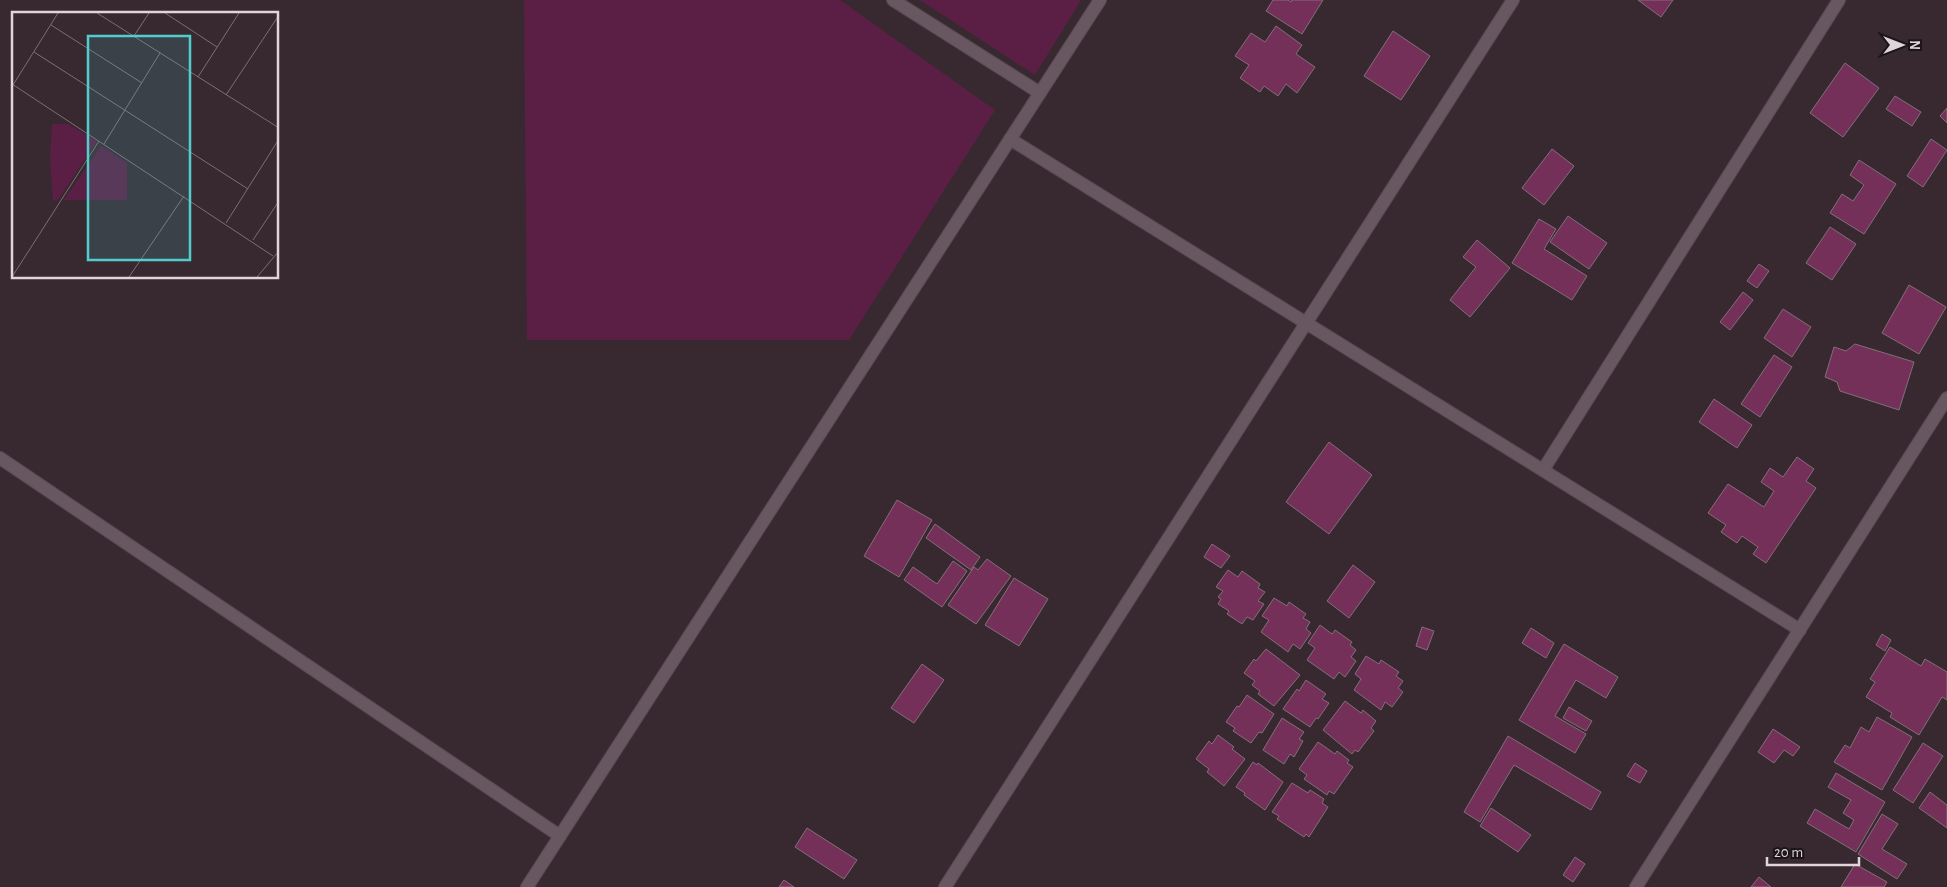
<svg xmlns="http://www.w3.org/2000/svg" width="1947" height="887" viewBox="0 0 1947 887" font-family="'Alegreya Sans',sans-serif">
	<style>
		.green { fill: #5b1f45 }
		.building { fill: #75305a; stroke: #816f78 }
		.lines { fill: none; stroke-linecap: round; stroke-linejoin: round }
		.minor-casing { stroke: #55484f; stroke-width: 14 }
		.minor { stroke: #685760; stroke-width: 12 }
		.inset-road { fill: none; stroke: #7b6e75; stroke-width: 1 }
		.view { fill: #52cdcd; fill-opacity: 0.15; stroke: #52cdcd; stroke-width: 2.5 }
		.inset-edge { fill: none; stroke: #dfd5da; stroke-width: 2.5 }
	</style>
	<rect width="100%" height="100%" fill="#382931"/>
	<g class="green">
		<polygon points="524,0 840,0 995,110 849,340 527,340"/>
		<polygon points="920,0 1081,0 1035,75"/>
	</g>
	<g class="building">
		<polygon points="1273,0 1288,0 1291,2 1292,0 1323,0 1302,34 1266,11"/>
		<polygon points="1638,0 1673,0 1661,17"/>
		<polygon points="1276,26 1302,45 1296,54 1315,67 1297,93 1286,84 1278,96 1264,86 1260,92 1240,78 1249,65 1235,56 1251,33 1265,42"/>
		<polygon points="1393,31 1430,56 1401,100 1364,76"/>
		<polygon points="1845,63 1879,88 1843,137 1810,113"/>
		<polygon points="1895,96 1921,112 1912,126 1886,109"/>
		<polygon points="1947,108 1947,123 1940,116"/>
		<polygon points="1931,139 1947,150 1923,187 1907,176"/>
		<polygon points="1552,149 1574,166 1544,205 1522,188"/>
		<polygon points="1859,160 1896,184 1864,234 1830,213 1842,194 1853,201 1864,185 1850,175"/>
		<polygon points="1568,216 1607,243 1589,269 1550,242"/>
		<polygon points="1539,219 1556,229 1544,249 1587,276 1572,300 1512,263"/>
		<polygon points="1830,227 1856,244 1832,280 1806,263"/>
		<polygon points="1477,240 1510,268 1470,317 1450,300 1476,267 1463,257"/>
		<polygon points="1759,264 1769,271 1757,288 1747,281"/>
		<polygon points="1909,285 1946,307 1919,354 1882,333"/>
		<polygon points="1743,292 1753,300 1730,330 1720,322"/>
		<polygon points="1783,309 1811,327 1792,357 1764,338"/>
		<polygon points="1855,344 1914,362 1899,410 1840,391 1837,382 1825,377 1834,347 1846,351"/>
		<polygon points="1774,355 1792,367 1760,417 1741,404"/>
		<polygon points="1714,399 1752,425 1737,448 1699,422"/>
		<polygon points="1329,442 1372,475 1329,534 1286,502"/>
		<polygon points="1797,457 1814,469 1806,481 1816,488 1766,563 1753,554 1758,547 1742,536 1737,543 1721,532 1726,525 1708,513 1728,484 1764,507 1774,491 1761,482 1770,468 1783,477"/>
		<polygon points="897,500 932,520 899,577 864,556"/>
		<polygon points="935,524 980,557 971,570 926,538"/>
		<polygon points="1212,544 1230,556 1221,568 1204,557"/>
		<polygon points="987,559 1011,576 976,624 948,605 974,567 978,570"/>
		<polygon points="953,561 967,571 942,607 904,580 913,567 937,584"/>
		<polygon points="1353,565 1375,582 1349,618 1327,601"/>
		<polygon points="1228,570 1238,577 1242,571 1260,584 1258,588 1265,592 1258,601 1264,604 1253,620 1247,617 1242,624 1227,614 1229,611 1218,604 1221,599 1218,597 1223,591 1216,587"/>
		<polygon points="1014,578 1048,599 1019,646 985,625"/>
		<polygon points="1274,598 1287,606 1289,602 1306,614 1303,618 1310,622 1306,629 1311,633 1300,649 1293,644 1288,652 1261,632 1269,620 1262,616"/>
		<polygon points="1320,625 1332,634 1335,630 1352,642 1350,645 1356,650 1351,657 1356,661 1345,677 1339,672 1334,679 1307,660 1315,648 1308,643"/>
		<polygon points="1422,627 1434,631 1427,650 1416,646"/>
		<polygon points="1531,628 1554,643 1546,658 1522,643"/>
		<polygon points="1882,634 1891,640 1885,651 1876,645"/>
		<polygon points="1564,644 1618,677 1606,698 1576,680 1555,716 1586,734 1575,753 1519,720"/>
		<polygon points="1890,647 1921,666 1925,659 1947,672 1947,700 1942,697 1919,735 1890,717 1892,713 1866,697 1875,682 1870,679"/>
		<polygon points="1266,649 1300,675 1274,706 1258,694 1260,691 1252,685 1255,681 1244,673 1254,659 1256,661"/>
		<polygon points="1366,656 1379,664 1381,660 1399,672 1396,676 1403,681 1398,688 1403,692 1392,707 1385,702 1381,710 1354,690 1361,679 1355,674"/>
		<polygon points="922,664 944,680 914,723 891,708"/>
		<polygon points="1306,680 1326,694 1322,699 1329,703 1318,719 1316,718 1310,727 1283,709 1297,689 1299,691"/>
		<polygon points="1247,695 1274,714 1262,733 1259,732 1251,743 1233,731 1235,728 1226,722 1237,706 1239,707"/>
		<polygon points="1345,701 1361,713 1363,710 1376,721 1371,728 1374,731 1358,752 1355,750 1352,754 1323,730"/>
		<polygon points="1569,707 1592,721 1586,731 1563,718"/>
		<polygon points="1877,717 1912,737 1882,790 1834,762 1845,745 1850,748 1861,727 1869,732"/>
		<polygon points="1282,718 1304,732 1299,739 1303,741 1294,757 1290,754 1284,764 1263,750"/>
		<polygon points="1773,729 1800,747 1793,756 1784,750 1774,763 1758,752"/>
		<polygon points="1218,735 1234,747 1232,749 1245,759 1224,786 1207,772 1209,769 1196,759 1209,741 1212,744"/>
		<polygon points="1508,736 1601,792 1591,810 1514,765 1480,822 1464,812"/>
		<polygon points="1318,742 1335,754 1337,751 1349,760 1347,763 1353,767 1334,794 1329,791 1327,795 1304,779 1307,775 1299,769"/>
		<polygon points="1923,743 1943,756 1913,803 1893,790"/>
		<polygon points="1253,762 1257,765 1258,763 1283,782 1265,810 1244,795 1245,793 1236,787"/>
		<polygon points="1635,763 1647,771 1640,783 1627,776"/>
		<polygon points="1836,773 1885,802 1856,852 1807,823 1815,809 1849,829 1854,820 1843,813 1851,800 1828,787"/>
		<polygon points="1292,783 1308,793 1310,790 1324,799 1322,803 1328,807 1309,837 1306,834 1304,837 1277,819 1279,816 1272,812"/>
		<polygon points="1930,792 1947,805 1947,828 1919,808"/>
		<polygon points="1491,808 1531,835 1518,852 1480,826"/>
		<polygon points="1882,814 1898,824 1882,849 1907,864 1897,879 1858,854"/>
		<polygon points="807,828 857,860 844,879 795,847"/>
		<polygon points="1575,857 1585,864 1573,882 1563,875"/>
		<polygon points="1855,864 1887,882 1884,887 1841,887"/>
		<polygon points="1759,877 1771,887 1751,887"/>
		<polygon points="784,880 794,887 779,887"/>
	</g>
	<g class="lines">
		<defs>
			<g id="minor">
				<polyline points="893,0 1040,93"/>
				<polyline points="1010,139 1800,630"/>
				<polyline points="0,458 560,836"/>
				<polyline points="1543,470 1839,0"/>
				<polyline points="527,887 1100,0"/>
				<polyline points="945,887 1513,0"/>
				<polyline points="1636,887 1947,398"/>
			</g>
		</defs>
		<use href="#minor" class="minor-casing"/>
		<use href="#minor" class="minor"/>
	</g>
	<g transform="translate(12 12)">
		<rect width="266" height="266" fill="#382931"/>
		<path d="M40,112H56L85,129L46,188L41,189L38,148ZM89,134L115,151V188H52Z" fill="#5b1f45"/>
		<path class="inset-road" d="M85,1L267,116M153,1L205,35M39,13L130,71M122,24L137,1M22,40L236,177M186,65L227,1M0,72L261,244M1,73L46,1M214,83L267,3M92,132L148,41M214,211L267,127M241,228L267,189M0,265L87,129M117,265L172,184M245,265L267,239"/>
		<path class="view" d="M76,24H178V248H76Z"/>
		<rect width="266" height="266" class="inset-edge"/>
	</g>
	<g transform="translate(1902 45) rotate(90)" stroke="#1b1418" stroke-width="4" paint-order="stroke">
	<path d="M0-4L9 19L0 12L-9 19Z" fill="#dfd5da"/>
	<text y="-8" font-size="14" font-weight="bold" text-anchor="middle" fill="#dfd5da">N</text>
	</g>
	<path d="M1767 857v8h92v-8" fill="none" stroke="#dfd5da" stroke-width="2.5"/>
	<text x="1774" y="857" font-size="15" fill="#dfd5da" stroke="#1b1418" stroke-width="4" paint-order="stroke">20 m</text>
</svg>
